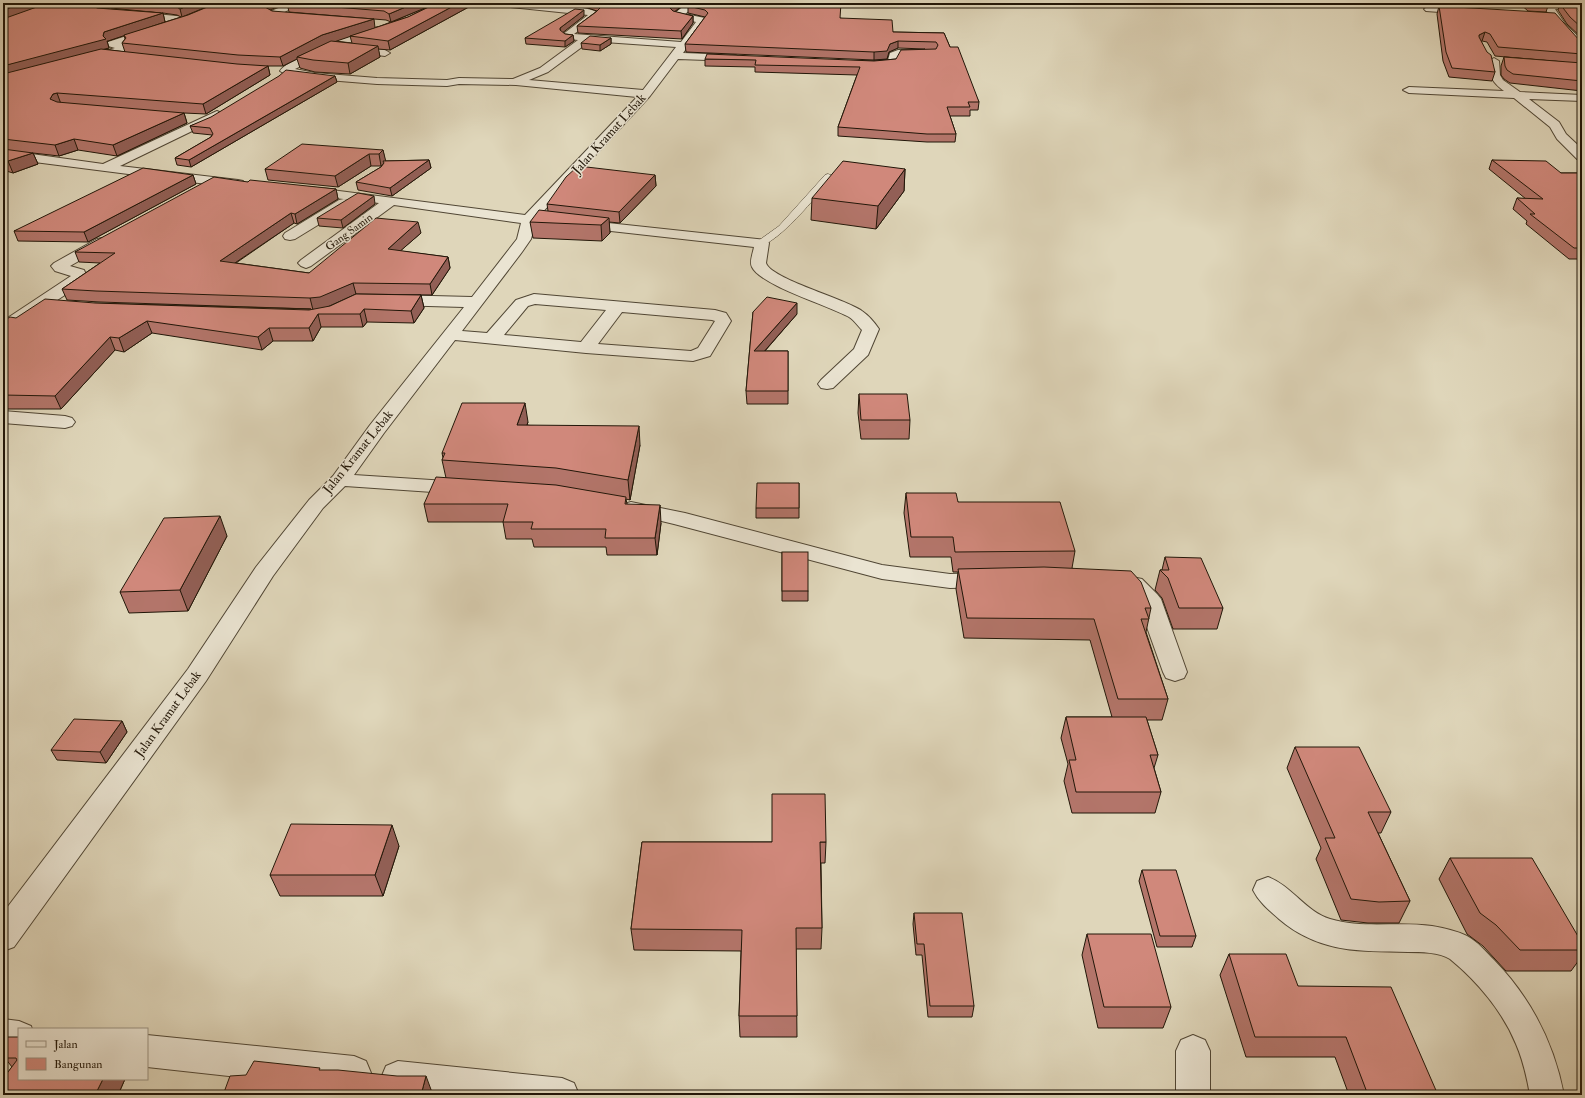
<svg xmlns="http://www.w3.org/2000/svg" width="1585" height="1098" viewBox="0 0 1585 1098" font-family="'IM FELL Double Pica',serif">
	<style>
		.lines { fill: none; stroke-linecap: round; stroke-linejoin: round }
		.service-casing { stroke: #504634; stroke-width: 1 }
		.minor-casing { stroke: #504634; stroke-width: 2 }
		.service { fill: #eae4d2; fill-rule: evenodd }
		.minor { fill: #eae4d2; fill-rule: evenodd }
		.wall { fill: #b3756a; stroke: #211608; fill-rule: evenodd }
		.shaded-wall { fill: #925f56; stroke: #211608 }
		.building { fill: #d0887b; stroke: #211608 }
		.labels { text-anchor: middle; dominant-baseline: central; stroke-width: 3; stroke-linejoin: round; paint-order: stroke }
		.far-street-label { font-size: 11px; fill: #211608; stroke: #eae4d2 }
		.street-label { font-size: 13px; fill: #211608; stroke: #eae4d2 }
	</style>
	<rect width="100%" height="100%" fill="#dfd6ba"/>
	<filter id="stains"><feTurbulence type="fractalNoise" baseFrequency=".005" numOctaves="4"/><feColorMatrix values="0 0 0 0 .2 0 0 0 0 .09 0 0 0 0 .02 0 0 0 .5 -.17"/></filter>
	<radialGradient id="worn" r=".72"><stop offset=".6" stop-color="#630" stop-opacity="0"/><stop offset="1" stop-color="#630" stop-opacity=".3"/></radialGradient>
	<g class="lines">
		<defs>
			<path id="service" d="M828,174L831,175L833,177L831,179C820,192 774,249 758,245L757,243L758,241L779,226L825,175Z"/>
			<g id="minor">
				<polygon points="104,3 118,3 116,5 103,9 187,17 192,20 187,23 100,15 90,9 92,7"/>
				<polygon points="291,3 304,3 282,13 300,15 302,17 300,19 274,18 269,15 271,11"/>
				<path d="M495,3C513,3 589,3 599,14L596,18L574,34L681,42L696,22L674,17L672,15L688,3H699L685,14L705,18L707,20L683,53L736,55L741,58L736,61L678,59L650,96L539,216L548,218L550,221L548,224H535L531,239L522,252L462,331L487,333L516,300L534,294L715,310L726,313L731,321L710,356L693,361L586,353L455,340L384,433L354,475L462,482L469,484L472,488L469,492L462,494L345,486L323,508L273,576L206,681L14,947L3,951V913L188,669L256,567L309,500L333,476L370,425L464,307L392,305L386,303L384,300L386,297L392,295L472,297L517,239L521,223L394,205L311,266L306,268L301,266L298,263L301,260L379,203L308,195L303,194L301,191L303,188L308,187L525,215L637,97L516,85L459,84L447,86L377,84L315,79L285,74L280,71C291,56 358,32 378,27L383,30L381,32L334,50L295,69L315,73L377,78L447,80L459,78L513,79L540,68L578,40L567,39L562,35L588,15L500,6ZM590,41L676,47L643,90L529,80L548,72ZM535,304L606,310L581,342L504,335L528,306ZM622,312L712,320L715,321L698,348L691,351L598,344Z"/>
				<polygon points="1548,3 1572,3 1574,6 1572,8 1555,9 1566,25 1582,40 1582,49 1578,48 1560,29 1543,6"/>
				<polygon points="1429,6 1467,8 1472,11 1467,14 1426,11 1424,9"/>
				<polygon points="154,27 157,28 159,30 157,32 123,44 128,47 124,52 87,62 82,59 83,57 115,48 108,46 107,44 108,42"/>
				<polygon points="349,46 385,50 390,53 385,56 345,51 344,49 345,47"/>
				<polygon points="898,50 929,50 934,53 929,56 900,56 895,65 891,66 866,67 861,64 866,61 888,60 890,53"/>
				<path d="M1494,58L1499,61L1500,75L1503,80L1520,92L1582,95V101L1529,99L1559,122L1566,134L1582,149V160L1577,159L1557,139L1550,127L1514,98L1409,93L1403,90L1409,87L1504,91C1491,81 1490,77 1489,61Z"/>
				<polygon points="217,111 221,113 223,115 221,117 120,166 238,180 243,181 245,184 243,187 238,188 3,158 3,150 103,164"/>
				<polygon points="344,199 349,200 351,203 349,206 295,239 290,240 285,239 283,236 285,233 339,200"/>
				<path d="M580,220L767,240L769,243L766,263C771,279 846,299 862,311C868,315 875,323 879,329L868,355L833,388L827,389L821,388L818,384L821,380L854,349L862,330C858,326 854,320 849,317C830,306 760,285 752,267C749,262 753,253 754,247L575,227L573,224L575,221Z"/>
				<polygon points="102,238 107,239 109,242 107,245 70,266 84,270 87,277 80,285 9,332 3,333 3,321 71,276 55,271 51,266 54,263 97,239"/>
				<polygon points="3,411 65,416 72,418 75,422 72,426 65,428 3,423"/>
				<polygon points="631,502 685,513 882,565 950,574 986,573 994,575 997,580 994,585 986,587 950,588 882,579 674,524 624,512 620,508 624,504"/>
				<polygon points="1122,575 1142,579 1157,594 1161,599 1187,672 1184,678 1175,681 1166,678 1163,672 1138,602 1127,590 1114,587 1111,582 1114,577"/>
				<path d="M1268,877C1292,886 1306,912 1330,919C1364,929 1398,921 1432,926C1444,928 1457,931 1467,936C1478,942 1486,952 1494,960C1531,998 1554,1043 1564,1095H1530C1527,1078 1523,1060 1516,1044C1503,1012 1477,981 1450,959C1439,952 1421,952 1408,952C1359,951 1319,953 1279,919C1269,910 1259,902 1253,890L1257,881Z"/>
				<polygon points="3,1019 19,1021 31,1026 32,1029 19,1029 19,1053 3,1051"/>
				<polygon points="147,1035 354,1056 366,1061 371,1073 366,1085 354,1090 147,1067"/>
				<polygon points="1193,1035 1205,1040 1210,1051 1210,1095 1176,1095 1176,1051 1181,1040"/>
				<polygon points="398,1061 562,1078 574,1083 579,1095 398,1095 386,1090 381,1078 386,1066"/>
			</g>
		</defs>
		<use href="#service" class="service-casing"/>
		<use href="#minor" class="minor-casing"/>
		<use href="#service" class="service"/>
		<use href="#minor" class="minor"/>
	</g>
	<g class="wall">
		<path d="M3,3H99L92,5L97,8L161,13L111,8L109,3H216L270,10L272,11L375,28L391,22L386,20L289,12L287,3H476L390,50L378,49L380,57L350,74L315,72L300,68L297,59L283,66H268L270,75L206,114L184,113L187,123L117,156L78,150L59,156L33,153L38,164L13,173L3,170ZM436,3L408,17L392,22ZM163,13L177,15L181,17L165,22ZM124,35L125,39L122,43L125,52L104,49L109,48L107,41H108ZM350,36L352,43L335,41Z"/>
		<polygon points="588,3 686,3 675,12 693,16 693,23 682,39 578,33 577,26 597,11 588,8"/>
		<polygon points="1519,3 1547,3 1548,6 1546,12 1528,11"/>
		<polygon points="1582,3 1582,38 1567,24 1558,10 1560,4"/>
		<polygon points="688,6 840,18 893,32 944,33 950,47 979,102 978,110 970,110 970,116 950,116 956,134 955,142 927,142 838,136 838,127 857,75 755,72 755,67 705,66 705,59 874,61 896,59 925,49 898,48 889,52 887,59 874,60 686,52 685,44 705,17 688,13"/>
		<polygon points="1439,6 1582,41 1582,91 1510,83 1504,79 1501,75 1501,66 1504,57 1564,62 1495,56 1487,42 1482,41 1481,41 1495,72 1492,81 1449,77 1443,61 1437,14"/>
		<polygon points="584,16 563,32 565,34 573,35 574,41 565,47 526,44 525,38"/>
		<polygon points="611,38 611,44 600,51 582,49 581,43"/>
		<polygon points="335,76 337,82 191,167 177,165 175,158 211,137 212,135 193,133 190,126"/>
		<polygon points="383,150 385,161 429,160 431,168 392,196 358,190 356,182 381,167 383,164 381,166 371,166 338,187 268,180 265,169"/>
		<polygon points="1492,160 1561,173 1582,173 1582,260 1580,259 1569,259 1526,224 1527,221 1513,209 1517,198 1526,199 1489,169"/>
		<polygon points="905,169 904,191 876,229 811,220 812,198"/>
		<polygon points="193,175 196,184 88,242 18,241 14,231"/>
		<polygon points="655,175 656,186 620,223 609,222 610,233 602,241 533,238 530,222 548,211 547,204"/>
		<polygon points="248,182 336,189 338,199 297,224 294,223 236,263 309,273 421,233 400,251 448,257 450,268 432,295 356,294 328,306 421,295 424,308 414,323 367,322 363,327 321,327 313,341 273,341 262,350 152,333 124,352 115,350 61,409 3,409 3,321 95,303 311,309 100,302 67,300 62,289 100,263 79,262 75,252"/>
		<polygon points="375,204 343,228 319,226 317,218"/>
		<polygon points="753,312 797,314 765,351 788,351 788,404 747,404 746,391"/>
		<polygon points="859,394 910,420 909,439 861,439 858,413"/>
		<polygon points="528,422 527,425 640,445 630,500 626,499 627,504 661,523 657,555 607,555 606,547 534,547 532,539 506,539 503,522 428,522 424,504 446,478 442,460 443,458 442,453"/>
		<polygon points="799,483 799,518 756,518 756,508"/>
		<polygon points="906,493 958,502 1075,551 1072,568 1151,608 1146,632 1168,699 1162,720 1147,720 1158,755 1154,768 1161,792 1155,813 1072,813 1064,781 1068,764 1061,738 1066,717 1112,717 1090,640 964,638 956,589 958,572 953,572 951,557 910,557 904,513"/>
		<polygon points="227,536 188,611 129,613 120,592"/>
		<polygon points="782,552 808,591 808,601 782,601"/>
		<polygon points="1165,557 1223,608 1217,629 1173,629 1162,598 1155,590 1160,570 1162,570"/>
		<polygon points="122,721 127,732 106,763 57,760 51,750"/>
		<polygon points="1295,747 1391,812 1381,833 1378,833 1410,901 1399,923 1368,923 1341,920 1316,859 1321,848 1287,768"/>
		<polygon points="642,842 826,842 825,863 821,863 822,928 821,949 796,949 797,1037 740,1037 739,1016 741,951 634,950 631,929"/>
		<polygon points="399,846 383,896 280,896 270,875"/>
		<polygon points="1450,858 1582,943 1582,956 1571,971 1506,971 1483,946 1467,934 1439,879"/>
		<polygon points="1142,870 1196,936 1192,947 1157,947 1139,881"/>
		<polygon points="914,913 974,1006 972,1017 928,1017 922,955 916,955 913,924"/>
		<polygon points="1087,934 1171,1007 1163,1028 1098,1028 1082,955"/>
		<polygon points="1229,954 1298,986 1438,1095 1349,1095 1335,1057 1246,1057 1220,975"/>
		<polygon points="6,1037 125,1079 118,1095 3,1095 5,1076 12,1067 5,1058"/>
	</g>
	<g class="shaded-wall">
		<polygon points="23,3 49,3 3,20 3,10"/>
		<polygon points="87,3 99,3 92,6"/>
		<polygon points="193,3 216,3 182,17 180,9"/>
		<polygon points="267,3 287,3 270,10 268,15 265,7"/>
		<polygon points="415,3 437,3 391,22 389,14"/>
		<polygon points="459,3 476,3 390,50 388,41"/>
		<polygon points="676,3 686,3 670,15 670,8"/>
		<polygon points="584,10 584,16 561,34 560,28"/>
		<polygon points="163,13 165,22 108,41 107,41 109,48 3,76 3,66 103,36 104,32"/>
		<polygon points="693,16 693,23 682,39 681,31"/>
		<polygon points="374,19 375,28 325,45 297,57 297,59 283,66 280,57 322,35"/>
		<polygon points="1485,32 1482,41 1476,44 1479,35"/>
		<polygon points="573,35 574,41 565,47 565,41"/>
		<polygon points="611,38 611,44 600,51 600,45"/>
		<polygon points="898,41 898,48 889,52 887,59 874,60 874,52 890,44"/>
		<polygon points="378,46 380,57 350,74 348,63"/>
		<polygon points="268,66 270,75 206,114 203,104"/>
		<polygon points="335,76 337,82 191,167 189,160"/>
		<polygon points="57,93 61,104 57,105 50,99 53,94"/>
		<polygon points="184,113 187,123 117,156 113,145"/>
		<polygon points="74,139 78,150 59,156 55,145"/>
		<polygon points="383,150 386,162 381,166 379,154"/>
		<polygon points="33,153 38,164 13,173 8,161"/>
		<polygon points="369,154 371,166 338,187 335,176"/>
		<polygon points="429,160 431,168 392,196 390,188"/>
		<polygon points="905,169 904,191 876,229 878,206"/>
		<polygon points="193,175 196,184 88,242 84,232"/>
		<polygon points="655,175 656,186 620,223 619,212"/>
		<polygon points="336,189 338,199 297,224 295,214"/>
		<polygon points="374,196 375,204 343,228 341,220"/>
		<polygon points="291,213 294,223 223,271 220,261"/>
		<polygon points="609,218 610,233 602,241 601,225"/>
		<polygon points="418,222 421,233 390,260 388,249"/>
		<polygon points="448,257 450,268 432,295 430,284"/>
		<polygon points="353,283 356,294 323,309 313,310 310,298"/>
		<polygon points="421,295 424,308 414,323 411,311"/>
		<polygon points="797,303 797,314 754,363 754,351"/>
		<polygon points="364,309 367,322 363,327 360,314"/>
		<polygon points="318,314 321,327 313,341 309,328"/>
		<polygon points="147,321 152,333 124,352 119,338"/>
		<polygon points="269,328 273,341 262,350 258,337"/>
		<polygon points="110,337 115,350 61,409 55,396"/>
		<polygon points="525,403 528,422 520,444 517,425"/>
		<polygon points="639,426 640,445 630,500 628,480"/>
		<polygon points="660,505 661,523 657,555 655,538"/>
		<polygon points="220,516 227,536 188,611 180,590"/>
		<polygon points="122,721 127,732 106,763 100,752"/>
		<polygon points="392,825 399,846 383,896 375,875"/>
		<polygon points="426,1076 433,1095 421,1095"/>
		<polygon points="103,1079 125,1079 118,1095 95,1095"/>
	</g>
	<g class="building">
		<polygon points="3,3 23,3 3,10"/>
		<polygon points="48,3 89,3 97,8 163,13 104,32 103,36 106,39 3,66 3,19"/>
		<polygon points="143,3 193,3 180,9 175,6"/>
		<polygon points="217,3 267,3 265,7 272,11 374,19 322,35 280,57 238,55 122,43 126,38 124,35 188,15"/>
		<polygon points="287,3 415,3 389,14 384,11"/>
		<polygon points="437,3 459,3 388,41 350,36 408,17"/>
		<polygon points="592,3 676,3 670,8 673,11 693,16 681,31 577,26 596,12 600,8 599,6"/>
		<polygon points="692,3 841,3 840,18 892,20 893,32 944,33 950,47 958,47 979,102 968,102 970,107 947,107 956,134 927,134 838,127 860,67 755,65 756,60 705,59 707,54 874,61 896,59 901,50 936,49 938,45 936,42 898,41 890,44 887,51 874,52 685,44 708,13 705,10 688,6"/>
		<polygon points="1529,3 1547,3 1548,6 1531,4"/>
		<polygon points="1568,3 1582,3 1582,7 1580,7 1582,8 1582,28 1570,17 1560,4"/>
		<polygon points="1439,6 1555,13 1580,41 1582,41 1582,54 1498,47 1490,34 1485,32 1479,35 1479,37 1487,52 1491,55 1495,72 1452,68 1446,52"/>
		<polygon points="575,9 584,10 560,28 560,30 565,34 573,35 565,41 525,38"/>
		<polygon points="590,36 611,38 600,45 581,43"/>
		<polygon points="331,41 378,46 348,63 313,60 297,57"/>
		<polygon points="101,49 237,64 268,66 203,104 57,93 53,94 50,99 57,102 184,113 113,145 74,139 55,145 3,139 3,74"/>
		<polygon points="1504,57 1582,63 1582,81 1513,74 1507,70 1505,66"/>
		<polygon points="286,70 335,76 189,160 175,158 211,137 213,134 210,128 190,126 211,117 279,76"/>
		<polygon points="302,144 383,150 379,154 369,154 335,176 265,169"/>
		<polygon points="3,149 33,153 8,161 3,160"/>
		<polygon points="429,160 390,188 356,182 381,167 384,163 383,161"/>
		<polygon points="1492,160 1546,161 1561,173 1582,173 1582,248 1574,248 1530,214 1535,214 1517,198 1543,199"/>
		<polygon points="843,161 905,169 878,206 812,198"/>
		<polygon points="578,166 655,175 619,212 547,204 566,177"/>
		<polygon points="143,168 193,175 84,232 14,231"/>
		<polygon points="214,177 248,182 250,180 336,189 295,214 291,213 220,261 309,273 376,218 418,222 388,249 448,257 430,284 353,283 320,297 310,298 96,291 62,289 115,253 75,252"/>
		<polygon points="358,193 374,196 341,220 317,218"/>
		<polygon points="539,210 609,218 601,225 530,222"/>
		<polygon points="356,294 421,295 411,311 364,309 360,314 318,314 309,328 269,328 258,337 147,321 119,338 110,337 55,396 3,395 3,321 10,317 16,318 45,299 95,303 309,310 330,306"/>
		<polygon points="767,297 797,303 754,351 788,351 788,391 746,391 753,312"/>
		<polygon points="859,394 907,394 910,420 861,420"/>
		<polygon points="462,403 525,403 517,425 639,426 628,480 556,468 442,460 445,453 442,453"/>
		<polygon points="436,477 556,485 626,497 625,504 660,505 655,538 605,538 606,529 531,529 533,522 503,522 508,504 424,504"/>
		<polygon points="757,483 799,483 799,508 756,508"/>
		<polygon points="906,493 956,493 958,502 1060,502 1075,551 955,552 953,537 911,537"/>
		<polygon points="220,516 180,590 120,592 164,518"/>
		<rect x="782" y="552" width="26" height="39"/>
		<polygon points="1165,557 1201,558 1223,608 1179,608 1168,578 1160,570 1169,570"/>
		<polygon points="1044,567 1131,571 1141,582 1151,608 1145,608 1149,619 1141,619 1168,699 1118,699 1094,619 967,618 958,569"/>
		<polygon points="1066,717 1146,717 1158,755 1150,755 1161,792 1076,792 1069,760 1076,760"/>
		<polygon points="74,719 122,721 100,752 51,750"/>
		<polygon points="1295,747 1359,747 1391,812 1368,812 1410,901 1379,902 1351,899 1325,838 1335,838"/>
		<polygon points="772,794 825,794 826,842 820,842 822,928 796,928 797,1016 739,1016 742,930 631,929 642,842 772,842"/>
		<polygon points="291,824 392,825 375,875 270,875"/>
		<polygon points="1450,858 1532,858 1582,943 1582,950 1520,950 1496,925 1480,913"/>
		<polygon points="1142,870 1176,870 1196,936 1160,936"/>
		<polygon points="914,913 962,913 974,1006 930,1006 924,944 917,944"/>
		<polygon points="1087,934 1151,934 1171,1007 1104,1007"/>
		<polygon points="1229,954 1286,954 1298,986 1391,987 1438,1095 1368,1095 1346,1037 1255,1037"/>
		<polygon points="6,1037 19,1037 19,1079 103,1079 95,1095 3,1095 3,1076 5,1076 17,1060 16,1058 5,1058"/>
		<polygon points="254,1061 320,1068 319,1070 338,1070 397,1076 426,1076 421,1095 223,1095 230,1076 246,1075"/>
	</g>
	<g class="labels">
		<g class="far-street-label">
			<text transform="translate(349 232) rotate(-36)">Gang Samin</text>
		</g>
		<g class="street-label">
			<text transform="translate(609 134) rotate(-48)">Jalan Kramat Lebak</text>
			<text transform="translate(358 452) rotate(-51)">Jalan Kramat Lebak</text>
			<text transform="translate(168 714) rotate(-54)">Jalan Kramat Lebak</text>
		</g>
	</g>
	<rect width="1585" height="1098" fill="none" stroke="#dfd6ba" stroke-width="16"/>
	<rect x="4" y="4" width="1577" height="1090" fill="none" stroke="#211608" stroke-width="2"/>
	<rect x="8" y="8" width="1569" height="1082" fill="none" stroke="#211608"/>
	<rect x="18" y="1028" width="130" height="52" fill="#eae4d2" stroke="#9a9281"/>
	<rect x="26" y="1041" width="20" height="6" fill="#eae4d2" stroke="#9a9281"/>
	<text x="54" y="1048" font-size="12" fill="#211608">Jalan</text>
	<rect x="26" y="1058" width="20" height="12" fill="#d0887b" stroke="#9a9281"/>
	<text x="54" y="1068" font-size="12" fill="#211608">Bangunan</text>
	<rect width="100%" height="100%" filter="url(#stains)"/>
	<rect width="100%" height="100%" fill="url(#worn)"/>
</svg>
